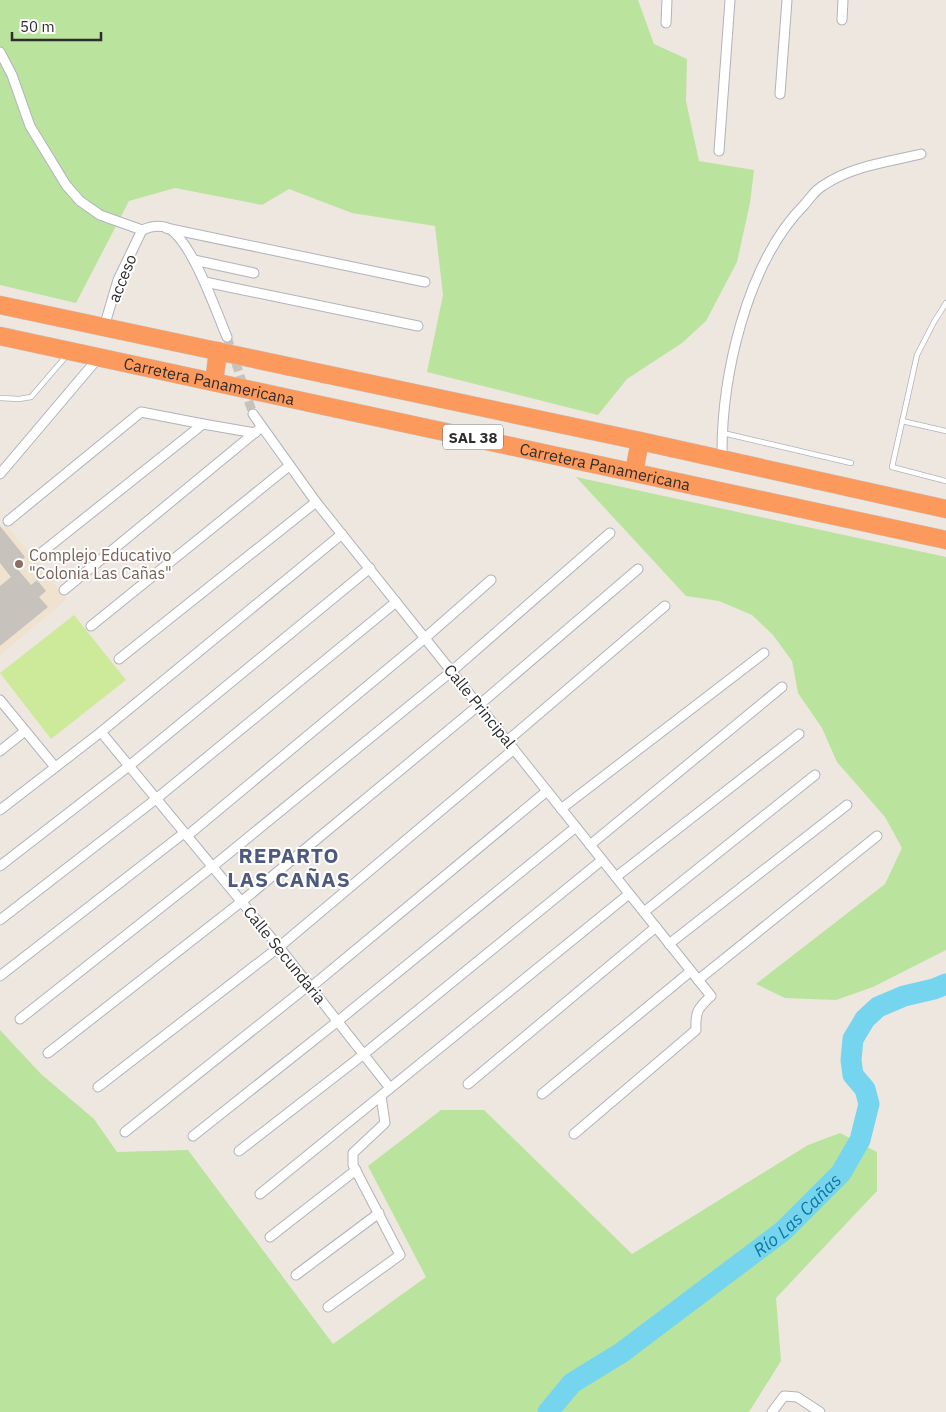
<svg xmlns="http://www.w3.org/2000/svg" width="946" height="1412" viewBox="0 0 946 1412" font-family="'IBM Plex Sans',sans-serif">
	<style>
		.education { fill: #efe3d0 }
		.green { fill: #bae39e }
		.pitch { fill: #cdea9a }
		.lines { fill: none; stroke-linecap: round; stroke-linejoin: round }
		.river { stroke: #76d5ee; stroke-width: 21 }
		.building { fill: #c7c2bb }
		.street-tunnel { stroke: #c7c2bc; stroke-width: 9; stroke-dasharray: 9 4.5; stroke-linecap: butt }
		.lane-casing { stroke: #b0b3bd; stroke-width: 6 }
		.street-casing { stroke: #b0b3bd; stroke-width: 11 }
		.highway-casing { stroke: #c8c8c8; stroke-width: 19 }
		.lane { stroke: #fff; stroke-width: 4.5 }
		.street { stroke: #fff; stroke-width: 9 }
		.highway { stroke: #fc995d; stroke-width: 18 }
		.education-dot { fill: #8d6e63; stroke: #fff; stroke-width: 2 }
		.labels { text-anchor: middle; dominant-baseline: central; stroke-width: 4; stroke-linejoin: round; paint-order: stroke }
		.shield { fill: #fff; stroke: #6c6c6c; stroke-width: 1 }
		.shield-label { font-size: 15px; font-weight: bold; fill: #2d2d2d }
		.street-label { font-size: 16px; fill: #2d2d2d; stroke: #fff }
		.education-label { font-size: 16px; fill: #785e54; stroke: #fff; text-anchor: start }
		.water-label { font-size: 18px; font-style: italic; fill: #10769f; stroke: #fff }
		.district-label { font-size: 21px; font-weight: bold; letter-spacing: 1px; fill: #4d597e; stroke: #fff }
	</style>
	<rect width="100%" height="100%" fill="#eee7e0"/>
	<polygon class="education" points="6,525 67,599 0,655 0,530"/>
	<g class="green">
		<polygon points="0,0 638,0 654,44 687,59 686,101 699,161 754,170 750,203 737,262 706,321 682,343 627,379 598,415 427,372 443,295 435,226 352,213 289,189 262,205 175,188 129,201 76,303 0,285"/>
		<polygon points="576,477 946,557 946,950 873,987 836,1000 785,998 756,984 885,884 902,848 885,817 837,762 822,728 798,693 792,661 773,635 752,615 719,601 686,596"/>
		<polygon points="0,1030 41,1074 94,1119 117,1152 188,1150 333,1344 426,1277 368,1166 441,1110 484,1110 632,1254 808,1145 840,1133 877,1152 877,1191 776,1298 781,1361 749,1412 0,1412"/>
	</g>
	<polygon class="pitch" points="74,615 126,680 51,739 0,673"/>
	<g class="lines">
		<path class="river" id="s1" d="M548,1412L572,1383L621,1353L783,1231L841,1173L860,1140L869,1104L865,1089L853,1075L851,1060L853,1039L865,1019L878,1007L904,996L934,989L946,984"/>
	</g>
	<polygon class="building" points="0,526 25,557 15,566 31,585 37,580 46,591 39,597 48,607 0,646 0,586 11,577 0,563"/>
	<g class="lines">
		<polyline class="street-tunnel" points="227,337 253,414"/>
		<defs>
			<g id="lane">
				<polyline points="946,303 934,322 917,355 892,467 946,481"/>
				<polyline points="0,398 19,399 31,397 68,354"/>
				<polyline points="902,421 946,431"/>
				<polyline points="723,433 851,463"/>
			</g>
			<g id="street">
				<polyline points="842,20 843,0"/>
				<polyline points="666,23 667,0"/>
				<polyline points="0,52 12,75 30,126 66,185 80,201 100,215 142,230"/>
				<polyline points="780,94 787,0"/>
				<polyline points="719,151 730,0"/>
				<polyline points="166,228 425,282"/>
				<path d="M142,230C149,227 157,225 165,227C190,234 217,314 227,337"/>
				<polyline points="194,260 254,273"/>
				<polyline points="205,282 418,326"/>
				<polyline points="104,327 118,280 142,230"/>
				<path d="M253,414L316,502L711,996C698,1008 695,1012 696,1030L574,1134"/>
				<path d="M722,459C721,378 746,263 805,204C811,197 816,189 824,185C852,166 888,162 921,154"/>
				<polyline points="0,474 99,357"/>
				<polyline points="8,521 141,412 203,424"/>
				<polyline points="36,557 203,424 255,433"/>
				<polyline points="64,590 258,430"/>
				<polyline points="91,626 289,466"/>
				<polyline points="119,659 316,502"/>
				<polyline points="0,700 55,767"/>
				<polyline points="101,732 279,947 390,1088"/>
				<polyline points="507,741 665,606"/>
				<polyline points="0,751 25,731"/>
				<polyline points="561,809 764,653"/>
				<polyline points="0,810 101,732 342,534"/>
				<polyline points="187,836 425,638 491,580"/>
				<polyline points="590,845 782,687"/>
				<polyline points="0,866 129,766 370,568"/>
				<polyline points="616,877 799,734"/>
				<polyline points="644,912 815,775"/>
				<polyline points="0,920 156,799 396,602"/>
				<polyline points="669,944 847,805"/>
				<polyline points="0,976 184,833"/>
				<polyline points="698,980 877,836"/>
				<polyline points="311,987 547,791"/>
				<polyline points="20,1019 212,867 452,671 610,533"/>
				<polyline points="48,1053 241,902 479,705 638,569"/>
				<polyline points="468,1084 656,927"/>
				<polyline points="98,1087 279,947 514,749"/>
				<polyline points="542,1094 691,971"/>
				<polyline points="125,1132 309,985"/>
				<polyline points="193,1136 338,1021 576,827"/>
				<polyline points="239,1151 364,1054 602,860"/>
				<polyline points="260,1194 629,894"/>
				<polyline points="270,1237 356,1170"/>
				<polyline points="296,1275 379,1213"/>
				<polyline points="328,1307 400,1255 353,1165 353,1153 385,1123 381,1096"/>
				<polyline points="772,1412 784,1396 797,1397 820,1412"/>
			</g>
			<g id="highway">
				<polyline points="0,305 640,441 946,509"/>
				<path id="s2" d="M0,336L946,540"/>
				<polyline points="214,382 218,351"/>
				<polyline points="634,472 640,441"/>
			</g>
		</defs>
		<use href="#lane" class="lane-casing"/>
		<use href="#street" class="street-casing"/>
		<use href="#highway" class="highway-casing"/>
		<use href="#lane" class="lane"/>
		<use href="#street" class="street"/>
		<use href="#highway" class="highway"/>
	</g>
	<circle class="education-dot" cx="19" cy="564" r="5"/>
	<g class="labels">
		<rect class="shield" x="443" y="424.5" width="60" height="25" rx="4"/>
		<g class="shield-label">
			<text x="473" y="437">SAL 38</text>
		</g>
		<g class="street-label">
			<text transform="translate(122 278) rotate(-68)">acceso</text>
			<text stroke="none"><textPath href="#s2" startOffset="214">Carretera Panamericana</textPath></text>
			<text stroke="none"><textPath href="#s2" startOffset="619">Carretera Panamericana</textPath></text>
			<text transform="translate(480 706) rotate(51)">Calle Principal</text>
			<text transform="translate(285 955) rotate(51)">Calle Secundaria</text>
		</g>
		<g class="education-label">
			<text x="29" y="555">Complejo Educativo<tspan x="29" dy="18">"Colonia Las Cañas"</tspan></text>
		</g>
		<g class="water-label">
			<text stroke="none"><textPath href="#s1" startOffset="319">Río Las Cañas</textPath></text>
		</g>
		<g class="district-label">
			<text x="289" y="855">REPARTO<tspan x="289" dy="24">LAS CAÑAS</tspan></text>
		</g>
	</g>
	<path d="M12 32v8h89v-8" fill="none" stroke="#2d2d2d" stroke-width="2.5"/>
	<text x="20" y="32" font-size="15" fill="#2d2d2d" stroke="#ffffff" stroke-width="4" paint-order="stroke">50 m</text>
</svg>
